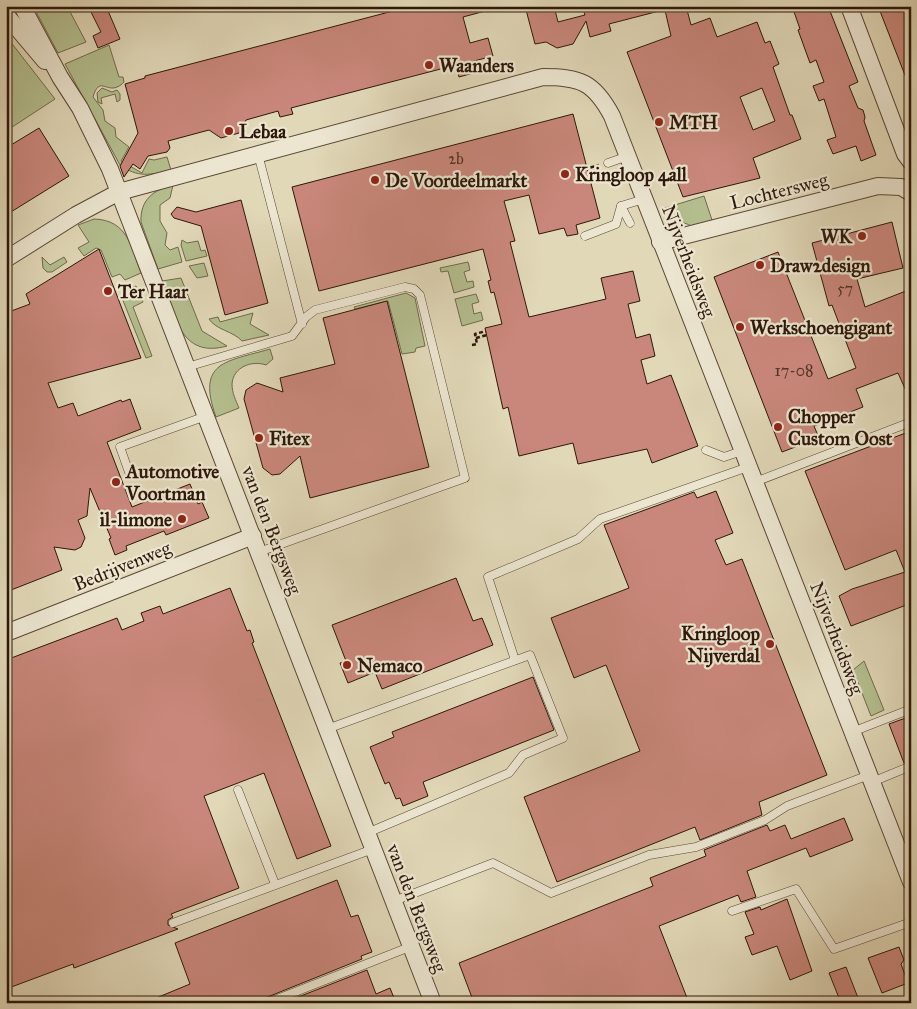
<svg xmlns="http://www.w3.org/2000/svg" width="917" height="1009" viewBox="0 0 917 1009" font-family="'IM FELL Great Primer',serif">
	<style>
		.green { fill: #b4be8e; stroke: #706a4c }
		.building { fill: #c9877b; stroke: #2d1709; fill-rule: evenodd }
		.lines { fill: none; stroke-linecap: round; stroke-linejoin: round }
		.service-casing { stroke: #5a4735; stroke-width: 9 }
		.minor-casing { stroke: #5a4735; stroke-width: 18 }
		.path { stroke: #2d1709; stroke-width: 2.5; stroke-dasharray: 4 2.5; stroke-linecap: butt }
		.service { stroke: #ece6d1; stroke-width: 8 }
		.minor { stroke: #ece6d1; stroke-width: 16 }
		.poi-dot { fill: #8f2418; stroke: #ece6d1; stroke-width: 2 }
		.labels { text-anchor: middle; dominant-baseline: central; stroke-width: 4.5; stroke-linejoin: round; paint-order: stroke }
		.number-label { font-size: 16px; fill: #543326 }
		.poi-label { font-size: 19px; font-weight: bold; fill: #2d1709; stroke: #ece6d1; text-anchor: start }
		.street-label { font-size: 19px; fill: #2d1709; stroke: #ece6d1 }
	</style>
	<rect width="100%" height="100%" fill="#e1d8b8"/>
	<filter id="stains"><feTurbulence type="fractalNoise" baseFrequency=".004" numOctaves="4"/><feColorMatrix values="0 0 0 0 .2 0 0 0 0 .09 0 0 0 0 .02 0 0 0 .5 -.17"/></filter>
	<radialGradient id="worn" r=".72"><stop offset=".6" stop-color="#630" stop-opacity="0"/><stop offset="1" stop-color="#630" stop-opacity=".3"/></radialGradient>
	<g class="green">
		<polygon points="33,6 67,6 86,42 58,53"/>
		<polygon points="6,36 55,99 6,131"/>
		<path d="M109,45L119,77H123L124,82C122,84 120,86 117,87C106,92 99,76 93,97L103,110L105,121L115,128L116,137L129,147L121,161L142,173L149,159L154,160L167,157L171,170C150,175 138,178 120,165L65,64Z"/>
		<polygon points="102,88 112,92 117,90 120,94 120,100 117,102 115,94 101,98 102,104 98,102 97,93"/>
		<path d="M173,185L170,198L160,205V221L167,233L165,245L170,250L178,247L182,262L158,269L141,222C140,200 153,190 173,185Z"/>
		<path d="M704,196L713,223L693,227C681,219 669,225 662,209Z"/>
		<path d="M94,219C128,220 131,247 141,273L125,280L120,274L112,277L101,250L96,248L84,256L78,248L89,242L78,225Z"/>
		<polygon points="182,240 187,243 198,241 201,251 205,250 207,256 186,261 181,245"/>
		<polygon points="42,257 50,265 64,257 67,262 52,272 47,272 43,268"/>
		<polygon points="468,262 470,270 464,272 467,282 473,281 474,287 454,293 448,271 441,272 440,268"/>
		<polygon points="204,263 208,276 197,278 189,266"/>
		<path d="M181,278L202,331L227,346C180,359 175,315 162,281Z"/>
		<polygon points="136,286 143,302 133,307 152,356 146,358 122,298 127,289"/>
		<polygon points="406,293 415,298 425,346 416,348 415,352 402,354 388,301 355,309 354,307"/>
		<polygon points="476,294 479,302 472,304 474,314 481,312 483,320 462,326 455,299"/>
		<path d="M253,313L250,324L269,335L242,341C233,331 216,330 209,319L218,317L220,322Z"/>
		<path d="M270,349L273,359L266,365C252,360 233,367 232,384C232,393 236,401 239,408L216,417C196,361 226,362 270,349Z"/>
		<polygon points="864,661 884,710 871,716 853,670"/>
	</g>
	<g class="building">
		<polygon points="88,6 106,6 120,39 98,48 93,36 101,32"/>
		<polygon points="412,6 488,6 489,10 463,17 470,43 488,38 493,56 474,61 477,72 459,77 456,65 291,108 293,114 280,117 278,111 246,120 239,133 221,138 209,130 168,141 170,148 167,152 148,156 140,169 133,164 124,177 120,166 138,133 125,84 145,78 145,76"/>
		<polygon points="525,6 554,6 558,22 585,15 582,6 663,6 663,10 609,24 611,31 590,37 586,21 573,44 557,48 546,42 535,44"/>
		<path d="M664,6H686L691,25L710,18L717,37L757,22L765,43L770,41L779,64L773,67L790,115H792L801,139L753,158L760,178L683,197L627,52L671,36ZM762,88L775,121L753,130L740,97Z"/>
		<polygon points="792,6 828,6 858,82 849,86 858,108 863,110 865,117 864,121 876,155 861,161 856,146 833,154 827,140 836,137 824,99 819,101 813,86 824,82 816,60 810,63 798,30 800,29"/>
		<polygon points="878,6 911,6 911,88 910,88"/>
		<polygon points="573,114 600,218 576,225 578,234 567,236 564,228 539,234 529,195 504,201 515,241 510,242 529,317 606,299 601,278 633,271 640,301 628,304 636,338 650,334 655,356 641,360 647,384 671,375 698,446 652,463 647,449 578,464 573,443 519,456 508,407 503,409 485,328 502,324 494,292 491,293 488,281 491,280 483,249 319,291 292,187"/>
		<polygon points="39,128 69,176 6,215 6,148"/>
		<polygon points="241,200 268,303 225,315 201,226 174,218 171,214 177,207 196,212"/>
		<polygon points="892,222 903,268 857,279 865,307 911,289 911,402 898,373 856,389 863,407 814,426 819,438 782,452 714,277 778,252 828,379 856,368 832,305 829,306 812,243"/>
		<polygon points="99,249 141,358 48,383 58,408 73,403 78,416 121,400 122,402 130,399 141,429 107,442 132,507 190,484 198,504 202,502 209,518 166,535 164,531 126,546 127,550 115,555 109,539 111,538 90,488 87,516 78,520 85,538 81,547 75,550 54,547 62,570 6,592 6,313 30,304 26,294"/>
		<polygon points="387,301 429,467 310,498 300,456 280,474 272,475 263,468 244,399 246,390 257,383 283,392 280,378 335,364 323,318"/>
		<polygon points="911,431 911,601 908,602 909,604 851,626 839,596 852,589 905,572 896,550 845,570 805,471"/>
		<polygon points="716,491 733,533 715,540 726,565 742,559 827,775 759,802 762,815 700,840 695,827 557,882 524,797 640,751 606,665 574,678 551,618 629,588 604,525 694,492 697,498"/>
		<polygon points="456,578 473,621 482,618 493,645 382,689 375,672 348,683 340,663 346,661 332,625"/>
		<polygon points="230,588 247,631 250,630 254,642 252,643 331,846 297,859 264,773 204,796 239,888 171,914 173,917 168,920 168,925 178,929 74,968 73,964 6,989 6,675 10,674 6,660 117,618 122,630 144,621 141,613 160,606 163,614"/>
		<polygon points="533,677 554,730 423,782 428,796 403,806 400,798 396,799 389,782 385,784 370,747 394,737 392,732"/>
		<polygon points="911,716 911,760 904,763 889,724"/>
		<polygon points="844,818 853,840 810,857 806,848 747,871 756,897 741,902 738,895 659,926 689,1003 474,1003 459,963 653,886 650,878 706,856 704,850 767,825 770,831 785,825 791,839"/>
		<polygon points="337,880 351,917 358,915 372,952 361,956 362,959 265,998 261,1003 144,1003 190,984 175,943"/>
		<polygon points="787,899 812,971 790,980 777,946 752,955 745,937 754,934 745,912 760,907 761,910"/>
		<polygon points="899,947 904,960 901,964 908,983 882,993 868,958"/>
		<polygon points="846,967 860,1003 841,1003 829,973"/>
		<polygon points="367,970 376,994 390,988 396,1003 283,1003"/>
	</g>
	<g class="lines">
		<defs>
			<g id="service">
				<polyline points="258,154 302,324"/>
				<polyline points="608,163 628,156"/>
				<polyline points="621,206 630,223"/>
				<polyline points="585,236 616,224 621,206 644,199"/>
				<polyline points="187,367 292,336 306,317 315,310 405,287 414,289 420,295 465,478 259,552"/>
				<polyline points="706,450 724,457 742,451"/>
				<polyline points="130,475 120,447 206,416"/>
				<polyline points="755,482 911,422"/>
				<polyline points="515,660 488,577 578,539 600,519 748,467"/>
				<polyline points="327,729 530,655 563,738 523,755 509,773 367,833"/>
				<polyline points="852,732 911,709"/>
				<polyline points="872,782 911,766"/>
				<polyline points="238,790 275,884"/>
				<polyline points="394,901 493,863 551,893 649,855 696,847 765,820 787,806 869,775"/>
				<polyline points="732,911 796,889 834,949 911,922"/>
				<polyline points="173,923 373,849"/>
				<polyline points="267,1003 412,946"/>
			</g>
			<g id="minor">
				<polyline points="22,6 60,77 80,108 110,169 433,1003"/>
				<polyline points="849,6 905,154 911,162"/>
				<polyline points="6,15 45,61"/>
				<polyline points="660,242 878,186 901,187 911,193"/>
				<path d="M6,259L76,215L119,192L543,77C580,77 594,82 612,116L911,882"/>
				<polyline points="6,633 253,536"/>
			</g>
		</defs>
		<use href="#service" class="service-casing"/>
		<use href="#minor" class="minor-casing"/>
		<g class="path">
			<polyline points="578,171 599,165"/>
			<polyline points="476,338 487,335"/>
			<polyline points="472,345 477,344 475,334 486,331"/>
		</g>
		<use href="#service" class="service"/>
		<use href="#minor" class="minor"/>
	</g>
	<g class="poi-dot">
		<circle cx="429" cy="65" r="5"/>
		<circle cx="659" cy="122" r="5"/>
		<circle cx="229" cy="131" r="5"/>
		<circle cx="565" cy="174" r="5"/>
		<circle cx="375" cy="180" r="5"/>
		<circle cx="862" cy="236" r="5"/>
		<circle cx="760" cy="265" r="5"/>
		<circle cx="108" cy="291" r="5"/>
		<circle cx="740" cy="327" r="5"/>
		<circle cx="778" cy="427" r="5"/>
		<circle cx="259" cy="438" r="5"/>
		<circle cx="116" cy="482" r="5"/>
		<circle cx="182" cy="519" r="5"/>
		<circle cx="770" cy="644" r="5"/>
		<circle cx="347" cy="665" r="5"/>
	</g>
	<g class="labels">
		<g class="number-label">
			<text x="456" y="158">2b</text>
			<text x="845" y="288">57</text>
			<text x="794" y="370">17-08</text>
		</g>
		<g class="poi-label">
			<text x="439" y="65">Waanders</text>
			<text x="669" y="122">MTH</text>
			<text x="239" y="131">Lebaa</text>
			<text x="575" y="174">Kringloop 4all</text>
			<text x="385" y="180">De Voordeelmarkt</text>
			<text x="852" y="236" text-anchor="end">WK</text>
			<text x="770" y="265">Draw2design</text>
			<text x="118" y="291">Ter Haar</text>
			<text x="750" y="327">Werkschoengigant</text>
			<text x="788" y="416">Chopper<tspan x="788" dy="22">Custom Oost</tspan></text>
			<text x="269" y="438">Fitex</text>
			<text x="126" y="471">Automotive<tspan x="126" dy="22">Voortman</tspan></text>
			<text x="172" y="519" text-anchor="end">il-limone</text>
			<text x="760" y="633" text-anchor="end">Kringloop<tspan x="760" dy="22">Nijverdal</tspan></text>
			<text x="357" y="665">Nemaco</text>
		</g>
		<g class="street-label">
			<text transform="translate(779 191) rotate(-14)">Lochtersweg</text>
			<text transform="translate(689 261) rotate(69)">Nijverheidsweg</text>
			<text transform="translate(272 530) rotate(69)">van den Bergsweg</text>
			<text transform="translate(122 566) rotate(-22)">Bedrijvenweg</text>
			<text transform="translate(837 638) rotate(69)">Nijverheidsweg</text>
			<text transform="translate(417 908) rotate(69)">van den Bergsweg</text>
		</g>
	</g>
	<rect width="917" height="1009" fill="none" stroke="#e1d8b8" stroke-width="25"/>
	<rect x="8" y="8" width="902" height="994" fill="none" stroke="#2d1709" stroke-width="2.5"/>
	<rect x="12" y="12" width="892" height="984" fill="none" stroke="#2d1709"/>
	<rect width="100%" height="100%" filter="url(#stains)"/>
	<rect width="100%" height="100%" fill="url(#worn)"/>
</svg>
